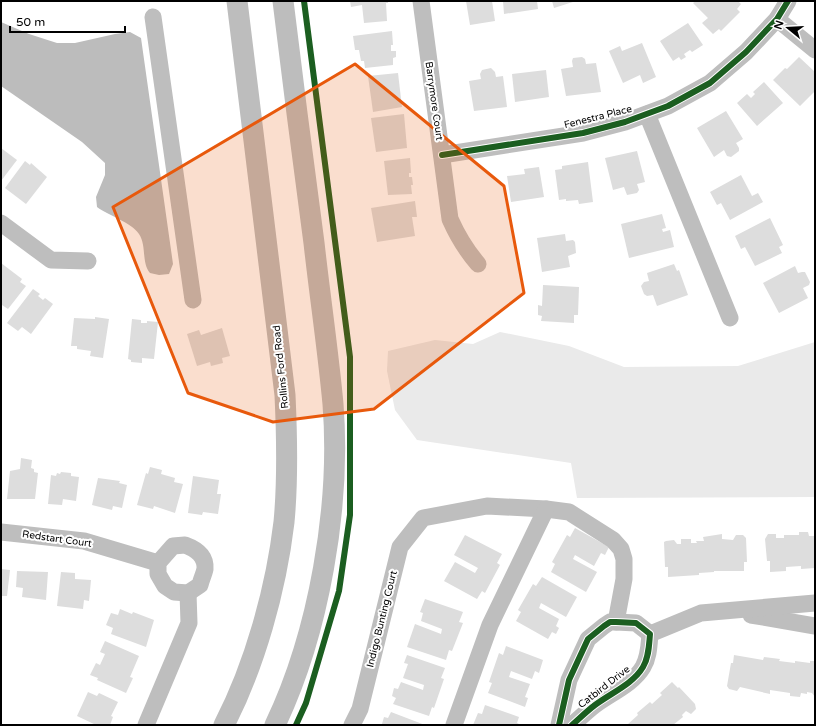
<svg xmlns="http://www.w3.org/2000/svg" width="816" height="726" viewBox="0 0 816 726" font-family="'Varela Round',sans-serif">
	<style>
		.green { fill: #eaeaea }
		.water { fill: #bcbcbc }
		.building { fill: #ddd }
		.lines { fill: none; stroke-linecap: round; stroke-linejoin: round }
		.minor { stroke: #bebebe; stroke-width: 17 }
		.major { stroke: #bdbdbd; stroke-width: 21 }
		.cycleway-casing { stroke: #fff; stroke-width: 8 }
		.cycleway { stroke: #1b5e20; stroke-width: 6 }
		.marked { fill: #e8590c; fill-opacity: 0.2; stroke: #e8590c; stroke-width: 3; stroke-linejoin: round }
		.labels { text-anchor: middle; dominant-baseline: central; stroke-width: 4; stroke-linejoin: round; paint-order: stroke }
		.street-label { font-size: 10px; fill: #000; stroke: #fff }
	</style>
	<rect width="100%" height="100%" fill="#fff"/>
	<polygon class="green" points="500,332 569,346 624,367 738,366 815,342 815,497 577,498 571,463 417,440 395,410 387,371 388,351 435,340 473,344"/>
	<path class="water" d="M1,22L29,34L57,43H75L115,34L130,32L141,38L173,264L169,274L159,275L150,273C141,262 147,246 139,234C131,222 109,216 97,207L96,197L105,175V163L82,142L1,86Z"/>
	<g class="building">
		<polygon points="350,1 388,1 388,3 386,3 387,21 364,23 362,5 351,7"/>
		<polygon points="466,1 492,1 495,21 470,25"/>
		<polygon points="503,1 537,1 538,9 504,14"/>
		<polygon points="552,1 576,1 554,8"/>
		<polygon points="696,1 738,1 741,4 737,9 740,12 721,31 719,29 713,34 702,23 708,18 693,3"/>
		<polygon points="688,23 703,45 692,52 690,50 684,54 686,57 681,60 679,57 673,61 660,41"/>
		<polygon points="392,31 393,45 391,45 391,51 396,51 396,57 393,58 393,65 365,68 364,61 361,61 359,50 355,50 353,36"/>
		<polygon points="642,43 656,77 643,83 640,75 623,83 609,51 620,46 622,51"/>
		<polygon points="582,57 585,59 586,64 596,63 601,92 566,96 561,69 573,67 572,61 573,58"/>
		<polygon points="799,57 815,72 815,91 800,106 773,80 785,68 787,69"/>
		<polygon points="491,68 495,72 496,77 503,76 507,107 474,111 469,81 481,79 480,74 482,70"/>
		<polygon points="546,70 549,97 515,102 512,74"/>
		<polygon points="398,73 402,107 373,112 368,76"/>
		<polygon points="764,82 783,103 757,126 737,103 747,94 751,98 755,94 753,92"/>
		<polygon points="726,111 743,139 736,143 739,148 739,151 731,157 727,156 724,150 714,157 697,128"/>
		<polygon points="404,114 407,148 376,152 371,118"/>
		<polygon points="1,148 17,160 1,181"/>
		<polygon points="637,151 645,182 637,184 639,190 637,193 627,195 624,187 613,190 605,158"/>
		<polygon points="410,158 411,173 409,173 409,177 412,177 413,185 411,185 412,194 388,195 384,161"/>
		<polygon points="25,161 30,165 31,163 47,177 26,204 5,188"/>
		<polygon points="588,162 593,202 579,204 578,200 566,201 566,199 559,200 555,170 562,169 562,166"/>
		<polygon points="539,167 544,197 511,202 507,176 525,174 524,169"/>
		<polygon points="741,175 752,196 758,193 763,202 730,220 721,203 717,205 710,192"/>
		<polygon points="415,201 417,217 412,217 415,236 377,242 371,208"/>
		<polygon points="662,214 666,228 662,229 663,232 670,230 674,247 629,258 621,224"/>
		<polygon points="770,218 783,245 779,247 782,253 755,266 745,247 741,249 735,236"/>
		<polygon points="565,234 566,241 573,240 575,242 576,253 568,256 570,267 542,272 537,238"/>
		<polygon points="1,263 22,279 20,282 26,286 8,309 2,305 1,307"/>
		<polygon points="674,264 677,271 679,270 688,295 657,306 653,295 647,296 644,294 641,286 644,282 649,281 647,273"/>
		<polygon points="795,266 798,273 802,272 805,272 810,282 809,285 803,288 808,298 779,313 763,283"/>
		<polygon points="543,285 579,287 578,315 574,315 574,323 541,321 542,316 538,315 538,305 542,306"/>
		<polygon points="33,289 40,294 38,296 43,300 45,298 53,304 31,334 22,327 18,331 7,323"/>
		<polygon points="95,317 109,319 103,358 90,356 91,351 77,349 77,346 71,346 74,318 95,319"/>
		<polygon points="132,319 141,320 141,323 147,323 147,321 158,322 154,359 142,358 142,363 131,362 131,360 128,359"/>
		<polygon points="222,328 230,356 222,358 223,363 211,366 210,362 197,366 187,334 199,330 201,335"/>
		<polygon points="21,458 32,460 31,468 34,469 34,472 38,473 35,499 7,499 10,471 20,469"/>
		<polygon points="150,467 162,470 161,474 175,478 174,482 183,484 175,513 154,506 153,509 137,505 146,473 148,474"/>
		<polygon points="61,472 71,473 71,476 79,477 76,501 63,499 62,505 48,504 51,475 56,476 57,473 60,474"/>
		<polygon points="193,476 219,480 217,494 221,494 218,514 203,512 202,515 188,513"/>
		<polygon points="98,478 120,481 119,483 127,485 122,508 113,506 112,510 92,505"/>
		<polygon points="575,528 609,547 605,555 601,553 594,566 575,555 573,559 597,572 586,592 551,572 555,564 552,562 567,535 570,537"/>
		<polygon points="799,532 808,532 809,536 815,536 815,568 801,569 801,566 786,567 786,571 770,572 770,561 767,561 765,539 768,534 776,534 776,538 784,538 784,535 799,535"/>
		<polygon points="722,534 722,539 733,540 736,535 743,535 746,538 747,562 744,562 744,571 714,571 714,572 699,573 699,575 668,577 668,567 665,567 664,542 666,541 674,540 677,544 681,544 681,539 691,539 691,543 697,543 696,541 704,541 703,537"/>
		<polygon points="465,535 502,554 497,563 500,565 485,593 482,591 477,599 444,581 455,562 475,573 478,568 454,555"/>
		<polygon points="1,569 10,570 7,596 1,596"/>
		<polygon points="17,571 48,572 46,600 22,597 23,588 16,587"/>
		<polygon points="61,572 75,573 75,579 91,580 89,601 84,600 83,609 57,606"/>
		<polygon points="542,577 577,597 566,617 541,603 539,608 559,619 556,626 559,628 556,634 552,632 548,639 516,621 521,612 518,610 533,584 536,586"/>
		<polygon points="425,599 463,612 459,622 463,623 452,651 449,650 446,660 407,647 415,624 441,634 442,629 421,621 423,613 420,612"/>
		<polygon points="120,609 132,614 133,612 154,620 146,647 111,634 113,628 106,625 111,613 118,615"/>
		<polygon points="105,641 139,656 130,677 133,678 126,693 97,680 98,678 90,675 96,663 100,665 105,654 100,652"/>
		<polygon points="506,646 543,660 539,673 535,671 532,679 511,671 509,677 530,684 525,697 528,698 525,707 488,693 492,683 489,682 499,653 503,655"/>
		<polygon points="407,655 445,668 441,678 444,679 434,708 432,707 429,716 393,704 396,698 392,696 394,688 398,689 401,682 423,690 424,685 403,678 408,664 404,663"/>
		<polygon points="734,655 763,660 764,657 780,659 779,661 795,663 795,661 810,663 810,661 815,661 815,697 812,693 807,692 807,694 801,693 800,697 790,696 790,693 770,690 770,694 740,687 737,691 729,689 727,686 731,663 733,663"/>
		<polygon points="672,682 678,688 679,687 695,704 696,709 691,714 686,711 682,715 683,717 673,725 629,725 628,724 638,715 637,713 650,702 652,704 662,695 660,693"/>
		<polygon points="88,692 97,696 99,693 118,702 111,716 113,717 110,725 96,725 77,716"/>
		<polygon points="485,705 519,717 517,723 521,725 473,725 478,713 482,714"/>
		<polygon points="391,712 425,725 382,724 384,717 388,718"/>
	</g>
	<g class="lines">
		<g class="minor">
			<path d="M421,1L450,219C458,237 465,249 478,264"/>
			<polyline points="153,17 193,300"/>
			<polyline points="777,19 815,50"/>
			<polyline points="647,114 730,318"/>
			<polyline points="442,155 583,133 625,122 668,106 710,83 746,52 777,19 788,1"/>
			<polyline points="1,223 51,260 88,261"/>
			<polyline points="1,532 84,541 158,563"/>
			<path d="M185,545C196,549 206,556 205,569C204,574 201,580 200,585L188,593L174,592L165,586L158,574V563L173,546Z"/>
			<polyline points="751,615 815,626"/>
			<polyline points="650,634 701,613 815,603"/>
			<polyline points="146,725 189,623 188,593"/>
			<polyline points="352,725 360,709 400,547 423,518 487,506 546,509 569,512 613,540 621,549 624,559 624,579 616,622"/>
			<polyline points="454,725 490,625 546,509"/>
			<path d="M559,725L569,680L588,639L604,626L610,622H616L636,623L650,634C649,645 649,657 643,667C633,684 611,693 595,705C587,711 580,718 572,725"/>
		</g>
		<g class="major">
			<path d="M224,725C255,665 276,589 284,522C288,480 287,437 285,395L237,1"/>
			<path d="M275,725C319,633 341,506 333,404C328,350 320,297 314,243C303,162 293,82 283,1"/>
		</g>
		<defs>
			<g id="cycleway">
				<polyline points="442,155 583,133 625,122 668,106 710,83 746,52 777,19 788,1"/>
				<polyline points="296,725 306,703 339,591 350,515 350,357 304,1"/>
				<path d="M559,725L569,680L588,639L604,626L610,622H616L636,623L650,634C649,645 649,657 643,667C633,684 611,693 595,705C587,711 580,718 572,725"/>
			</g>
		</defs>
		<use href="#cycleway" class="cycleway-casing"/>
		<use href="#cycleway" class="cycleway"/>
	</g>
	<path class="marked" d="M355,64L504,186L524,293L374,409L273,422L188,393L113,207Z"/>
	<g class="labels">
		<g class="street-label">
			<text transform="translate(434 101) rotate(82)">Barrymore Court</text>
			<text transform="translate(598 117) rotate(-14)">Fenestra Place</text>
			<text transform="translate(281 367) rotate(-96)">Rollins Ford Road</text>
			<text transform="translate(57 539) rotate(8)">Redstart Court</text>
			<text transform="translate(382 619) rotate(-76)">Indigo Bunting Court</text>
			<text transform="translate(604 687) rotate(-38)">Catbird Drive</text>
		</g>
	</g>
	<rect width="816" height="726" fill="none" stroke="#000000" stroke-width="4"/>
	<g transform="translate(788 28) rotate(288)" stroke="#ffffff" stroke-width="3" paint-order="stroke">
	<path d="M0-3L7 15L0 10L-7 15Z" fill="#000000"/>
	<text y="-6" font-size="11" font-weight="bold" text-anchor="middle" fill="#000000">N</text>
	</g>
	<path d="M10 26v6h115v-6" fill="none" stroke="#000000" stroke-width="2"/>
	<text x="16" y="26" font-size="12" fill="#000000" stroke="#ffffff" stroke-width="3" paint-order="stroke">50 m</text>
</svg>
